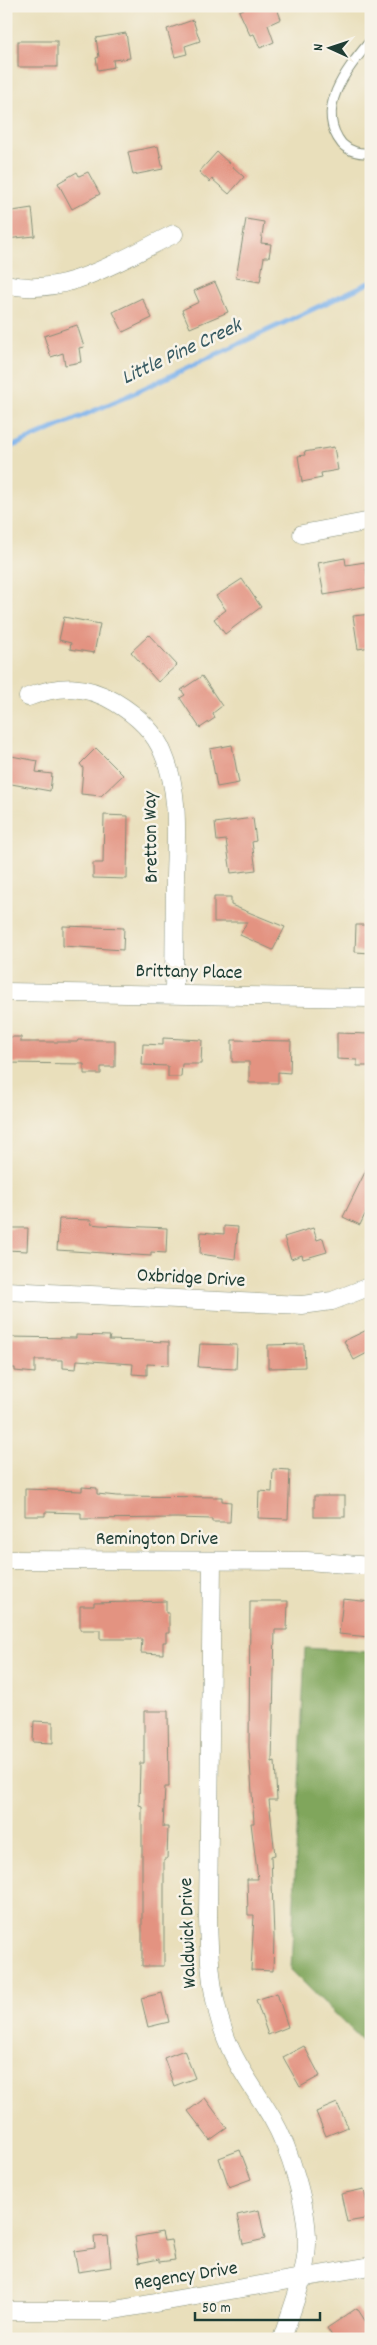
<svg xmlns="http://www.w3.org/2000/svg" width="377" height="2345" viewBox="0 0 377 2345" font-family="Dekko,sans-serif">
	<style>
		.forest { fill: #80a65c; stroke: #507248 }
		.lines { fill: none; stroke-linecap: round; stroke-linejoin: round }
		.stream { stroke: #7eb3ec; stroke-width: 5 }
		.building { fill: #e39381 }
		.lane-casing { stroke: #848e78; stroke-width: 11 }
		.street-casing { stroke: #848e78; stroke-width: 19 }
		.lane { stroke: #fff; stroke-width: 9 }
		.street { stroke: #fff; stroke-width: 18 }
		.labels { text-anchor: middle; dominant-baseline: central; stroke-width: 5; stroke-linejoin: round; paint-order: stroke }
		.street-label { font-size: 20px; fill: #1f3d34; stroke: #f7f3e8 }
		.water-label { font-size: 21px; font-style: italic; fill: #375a62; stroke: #f7f3e8 }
	</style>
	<rect width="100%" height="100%" fill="#f7f3e8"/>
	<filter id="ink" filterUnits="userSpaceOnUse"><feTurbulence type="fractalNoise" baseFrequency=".02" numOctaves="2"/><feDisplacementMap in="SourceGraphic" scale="10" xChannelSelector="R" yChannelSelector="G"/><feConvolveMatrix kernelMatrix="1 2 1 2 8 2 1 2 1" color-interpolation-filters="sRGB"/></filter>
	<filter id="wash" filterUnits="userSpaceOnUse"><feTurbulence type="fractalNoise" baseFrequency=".0096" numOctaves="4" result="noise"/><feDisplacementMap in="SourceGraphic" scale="20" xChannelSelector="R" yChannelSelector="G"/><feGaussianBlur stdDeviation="1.12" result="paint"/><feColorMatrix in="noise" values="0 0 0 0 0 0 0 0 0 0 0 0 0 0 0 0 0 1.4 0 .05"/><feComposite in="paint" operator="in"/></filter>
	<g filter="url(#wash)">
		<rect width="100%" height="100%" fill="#e9dfbb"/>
		<polygon class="forest" points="305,1648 371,1652 371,2054 366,2044 291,1970"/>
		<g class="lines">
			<polyline class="stream" points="6,449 121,399 371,282"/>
		</g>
		<g id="blocks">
			<g class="building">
				<polygon points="251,6 276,6 281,19 268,25 274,42 260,48 254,34 250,35 239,11"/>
				<polygon points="193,20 200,41 185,46 187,54 175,57 167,29"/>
				<polygon points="126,33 130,58 113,60 114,67 98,70 96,58 99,57 96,38"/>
				<rect x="18" y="41" width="39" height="26"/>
				<polygon points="158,146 163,169 133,175 128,152"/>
				<polygon points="217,152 244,177 229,194 212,179 210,182 199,172"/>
				<polygon points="77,172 79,176 88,172 100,194 72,209 58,183"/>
				<polygon points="32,208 35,236 6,239 6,212"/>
				<polygon points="246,219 264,222 261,243 271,244 269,257 264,257 260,282 236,278"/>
				<polygon points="215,282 228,312 190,328 182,310 199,302 194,291"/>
				<polygon points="142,298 152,318 123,332 113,312"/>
				<polygon points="77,325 84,347 79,348 81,362 65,365 63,353 51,357 44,336"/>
				<polygon points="334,447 338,470 321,473 322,478 302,482 298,456 305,455 304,452"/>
				<polygon points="345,558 346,565 365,562 369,587 324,595 318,563"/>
				<polygon points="242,579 261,607 225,634 214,619 226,610 216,596"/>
				<polygon points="371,614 371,647 358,649 353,616"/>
				<polygon points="64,617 100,624 94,653 70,649 71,643 59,640"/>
				<polygon points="149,635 177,665 158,682 131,652"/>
				<polygon points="202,676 222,706 213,713 215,718 200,728 180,698 185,695 181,690"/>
				<polygon points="232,745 239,783 217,787 210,749"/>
				<polygon points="96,748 123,775 101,796 81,794 83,768 80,764"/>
				<polygon points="6,755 38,761 36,772 52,774 50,791 6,783"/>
				<polygon points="104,815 128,816 127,879 93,878 93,863 103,863"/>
				<polygon points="253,818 256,841 252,842 256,870 231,873 226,840 217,841 215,823"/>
				<polygon points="214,897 231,897 231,905 285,927 273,950 240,935 247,922 214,922"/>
				<polygon points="356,925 371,925 371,953 355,952"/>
				<polygon points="63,926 124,928 123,950 63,946"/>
				<polygon points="337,1033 369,1034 371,1066 357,1066 357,1060 337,1059"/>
				<polygon points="6,1037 21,1037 21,1042 77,1042 78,1040 115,1040 115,1067 101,1067 101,1074 84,1074 84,1064 6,1063"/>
				<polygon points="163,1038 202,1040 201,1064 182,1064 181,1077 168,1077 168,1066 142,1065 143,1044 163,1045"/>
				<polygon points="232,1040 291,1041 290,1073 278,1072 278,1083 249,1083 249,1062 232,1062"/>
				<polygon points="371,1160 371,1212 367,1210 360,1225 343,1217"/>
				<polygon points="59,1219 92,1220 91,1224 100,1225 167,1228 166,1253 151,1252 151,1256 57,1250"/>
				<polygon points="224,1226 238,1227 235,1259 200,1254 201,1232 224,1234"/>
				<polygon points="6,1228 28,1228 27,1251 6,1250"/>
				<polygon points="313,1228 317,1240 323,1238 327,1252 303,1259 302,1255 291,1259 284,1237"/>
				<polygon points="371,1328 371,1351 354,1360 344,1341"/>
				<polygon points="76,1335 110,1336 109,1340 169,1342 169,1365 147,1364 147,1375 132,1374 133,1364 77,1360 76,1369 63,1368 63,1360 35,1360 35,1373 15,1371 15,1368 6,1368 6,1337 76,1338"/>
				<polygon points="200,1344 237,1345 236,1369 198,1367"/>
				<polygon points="304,1344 305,1367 268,1368 268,1345"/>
				<polygon points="273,1469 290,1470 288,1519 258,1518 259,1491 272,1492"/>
				<polygon points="82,1487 97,1488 97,1494 117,1496 222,1497 222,1501 231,1502 230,1522 212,1522 212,1519 177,1518 81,1519 81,1513 45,1512 45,1516 25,1516 25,1489 82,1491"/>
				<rect x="314" y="1496" width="31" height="21"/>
				<polygon points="343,1599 371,1602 369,1637 339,1634"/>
				<polygon points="166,1601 166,1613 169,1613 169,1633 166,1633 166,1642 163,1642 163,1654 141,1653 142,1639 100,1639 100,1630 80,1630 80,1606 94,1606 94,1603"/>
				<polygon points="250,1601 288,1601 287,1630 275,1630 272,1762 275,1761 277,1800 269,1800 275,1855 271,1856 274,1937 273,1971 251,1970 254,1915 248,1915 247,1879 258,1879 251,1823 254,1823 249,1747"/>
				<polygon points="144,1711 168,1711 169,1787 165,1787 163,1827 168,1827 167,1859 164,1859 164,1966 142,1966 142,1806 139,1805 140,1763 144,1763"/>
				<polygon points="34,1721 53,1722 53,1743 33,1742"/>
				<polygon points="162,1993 169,2022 148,2027 141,1998"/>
				<polygon points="277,1993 288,2027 268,2035 256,2000"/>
				<polygon points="304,2046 320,2076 300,2087 283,2057"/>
				<polygon points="184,2050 195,2078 174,2086 164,2058"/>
				<polygon points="205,2098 227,2128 210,2140 188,2111"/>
				<polygon points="337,2103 348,2127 326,2136 316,2112"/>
				<polygon points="240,2150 251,2179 229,2187 219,2158"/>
				<polygon points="364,2189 370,2218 347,2222 341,2194"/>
				<polygon points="259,2210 265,2239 243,2244 237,2215"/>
				<polygon points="162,2232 164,2241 171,2240 175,2260 159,2262 159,2259 139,2263 135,2237"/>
				<polygon points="108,2236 111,2267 78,2272 74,2251 95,2248 94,2237"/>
				<polygon points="357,2308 371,2330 371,2339 334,2339 327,2328"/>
			</g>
		</g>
	</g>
	<g filter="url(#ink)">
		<use href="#blocks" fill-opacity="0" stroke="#848e78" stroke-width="1"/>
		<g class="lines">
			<defs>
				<path id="lane" d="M371,40C349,67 313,108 342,144C349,151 361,155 371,152"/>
				<g id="street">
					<path d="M6,284C64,299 123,258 174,234"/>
					<polyline points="302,534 371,521"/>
					<path d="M28,697C59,685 85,684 115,702C135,714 154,730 163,753C180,792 176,836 175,877C175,916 174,955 174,994"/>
					<polyline points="6,992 371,998"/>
					<polyline points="6,1291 302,1305 332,1301 371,1286"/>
					<polyline points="6,1560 307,1561 371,1566"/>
					<path d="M212,1561L208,1917C209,1964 211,2006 231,2050C242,2074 258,2094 272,2118C290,2149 308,2208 307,2244C306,2276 292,2308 282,2339"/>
					<polyline points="6,2311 109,2311 371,2266"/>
				</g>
			</defs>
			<use href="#lane" class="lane-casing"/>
			<use href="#street" class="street-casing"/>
			<use href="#lane" class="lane"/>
			<use href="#street" class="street"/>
		</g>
	</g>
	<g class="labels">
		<g class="street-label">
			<text transform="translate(152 837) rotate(-91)">Bretton Way</text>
			<text transform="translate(189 973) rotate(1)">Brittany Place</text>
			<text transform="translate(191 1279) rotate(3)">Oxbridge Drive</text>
			<text x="157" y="1540">Remington Drive</text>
			<text transform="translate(189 1933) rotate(-92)">Waldwick Drive</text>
			<text transform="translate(186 2277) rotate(-9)">Regency Drive</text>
		</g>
		<g class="water-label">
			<text transform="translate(182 353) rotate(-25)">Little Pine Creek</text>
		</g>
	</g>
	<rect width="377" height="2345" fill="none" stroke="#f7f3e8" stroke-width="25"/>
	<g transform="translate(330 48) rotate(273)" stroke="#f7f3e8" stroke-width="4" paint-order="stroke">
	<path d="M0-4L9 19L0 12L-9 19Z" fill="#1f3d34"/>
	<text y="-8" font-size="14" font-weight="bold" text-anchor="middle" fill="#1f3d34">N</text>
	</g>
	<path d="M195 2312v8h125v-8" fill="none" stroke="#1f3d34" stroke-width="2.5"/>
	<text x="202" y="2312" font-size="15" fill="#1f3d34" stroke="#f7f3e8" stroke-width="4" paint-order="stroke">50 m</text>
</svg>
